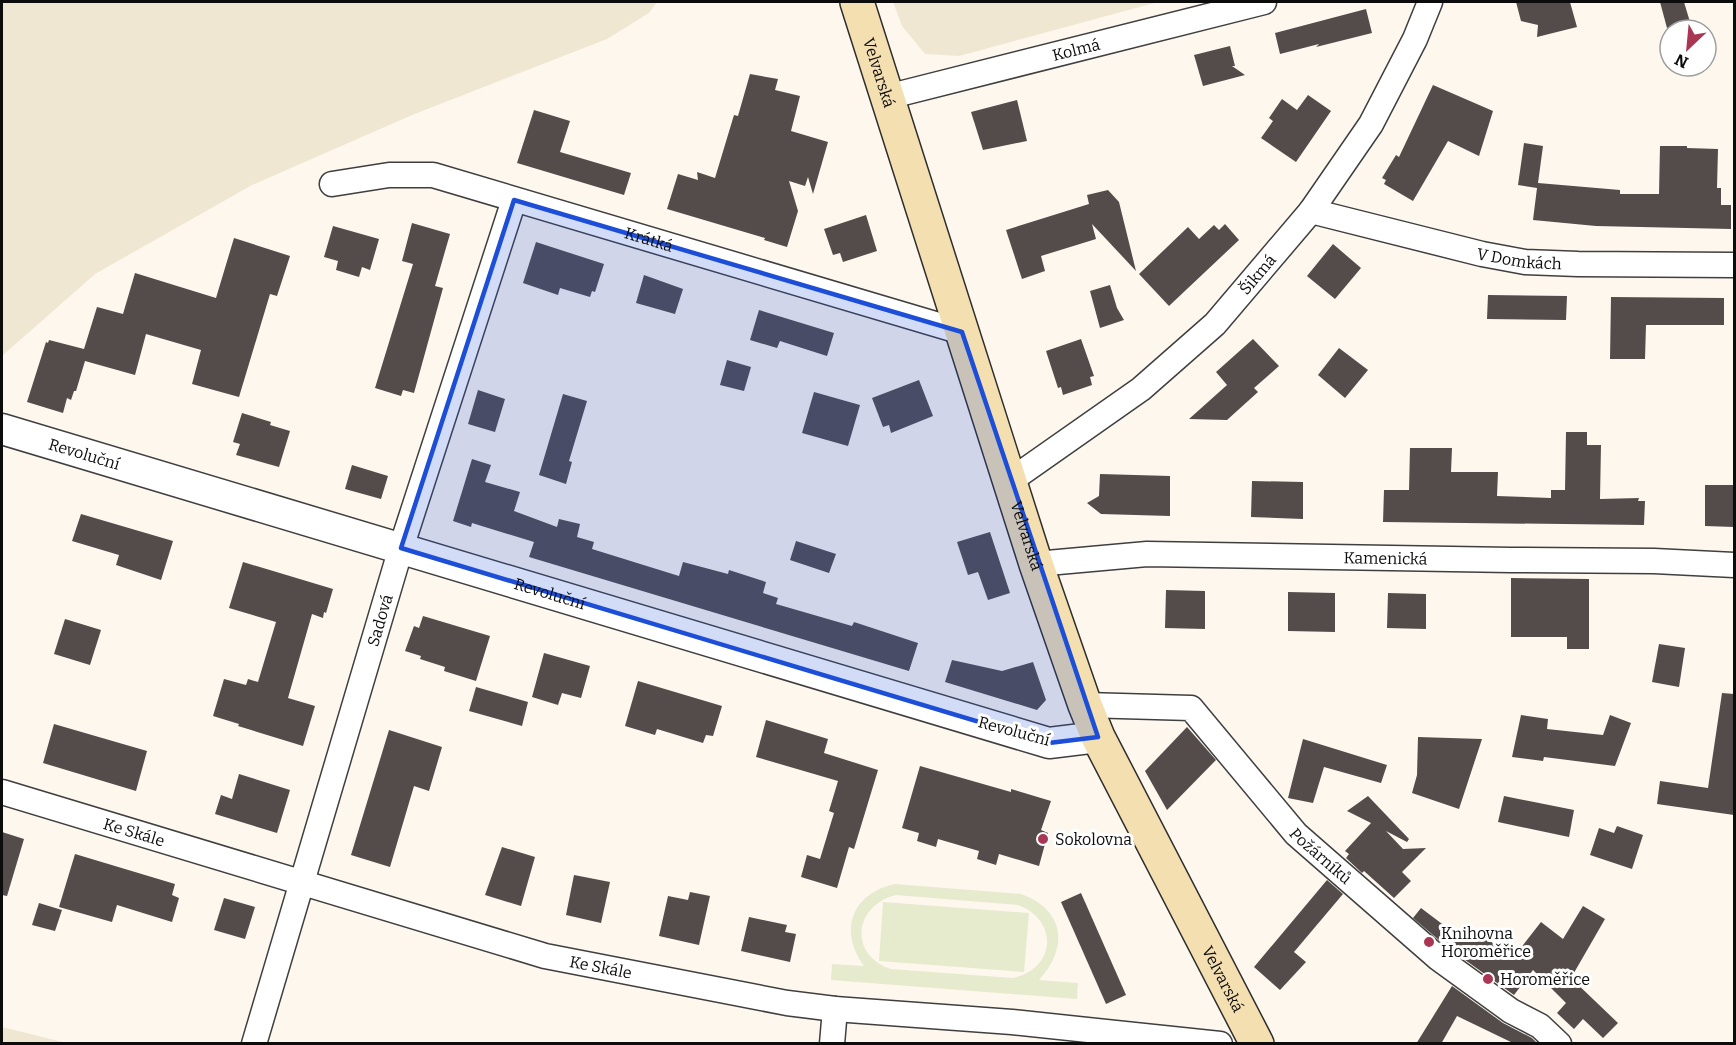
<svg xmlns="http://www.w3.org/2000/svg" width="1736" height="1045" viewBox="0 0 1736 1045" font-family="Bitter,serif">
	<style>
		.farmland { fill: #efe7d1 }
		.pitch { fill: #e7ebcd; fill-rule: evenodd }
		.building { fill: #534c4a }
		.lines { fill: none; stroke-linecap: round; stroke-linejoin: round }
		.minor-casing { stroke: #3f3f3f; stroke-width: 27 }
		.tertiary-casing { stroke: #3f3f3f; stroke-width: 33 }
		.secondary-casing { stroke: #2e2e2e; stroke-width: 36 }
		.minor { stroke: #fff; stroke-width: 24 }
		.tertiary { stroke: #fff; stroke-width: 30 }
		.secondary { stroke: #f4dfb1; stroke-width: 33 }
		.marked { fill: #1d4ed8; fill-opacity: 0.2; stroke: #1d4ed8; stroke-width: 4.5; stroke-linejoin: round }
		.poi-dot { fill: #a93753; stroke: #fff; stroke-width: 2 }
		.labels { text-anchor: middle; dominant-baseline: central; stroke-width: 6; stroke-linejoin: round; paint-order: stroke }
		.street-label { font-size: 16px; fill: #0c0c0c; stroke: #fff }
		.poi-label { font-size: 16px; fill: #0c0c0c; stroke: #fff; text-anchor: start }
	</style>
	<rect width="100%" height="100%" fill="#fdf7ee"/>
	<g class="farmland">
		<polygon points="2,2 657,2 649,13 607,39 412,115 252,185 95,274 2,356"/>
		<polygon points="893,2 1158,2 959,56 925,54 902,26"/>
		<polygon points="2,1027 67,1043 2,1043"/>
	</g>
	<g class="pitch">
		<path d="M895,884L1021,894C1065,910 1069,947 1039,980L1078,983L1077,999L831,980L832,964L864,966C838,931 852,893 895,884ZM896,895L1018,905C1059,920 1056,969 1013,978L891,969C848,955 854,905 896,895Z"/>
		<polygon points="883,902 1029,913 1024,972 879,961"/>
	</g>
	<g class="building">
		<polygon points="1516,2 1570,2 1577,27 1537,37 1538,25 1521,21"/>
		<polygon points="1660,2 1684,2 1690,22 1667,28"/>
		<polygon points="1366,9 1372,33 1316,47 1319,44 1280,54 1275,33"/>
		<polygon points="1230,46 1235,66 1232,66 1245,75 1203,86 1194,55"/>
		<polygon points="750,74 778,79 775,90 800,96 791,131 828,142 813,194 808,177 805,186 789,181 798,211 787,247 764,240 765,238 667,209 678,174 698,180 697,172 715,178 734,115 738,116"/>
		<polygon points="1433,85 1493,111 1479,156 1448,141 1413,201 1384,184 1386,180 1382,178 1396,155 1399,157"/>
		<polygon points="1308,95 1331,111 1296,162 1261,138 1273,121 1269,118 1282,99 1297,110"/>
		<polygon points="1017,100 1027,141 983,150 971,112"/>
		<polygon points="534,110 570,121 560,152 631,173 624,195 517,163"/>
		<polygon points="1524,143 1543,146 1538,183 1620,190 1620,194 1659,194 1660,146 1687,146 1687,148 1718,149 1717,188 1721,188 1721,205 1731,205 1731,229 1596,226 1533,220 1537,188 1518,185"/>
		<polygon points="1108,190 1119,202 1136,271 1092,224 1096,239 1041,256 1045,271 1022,279 1006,230 1089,204 1087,195"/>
		<polygon points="866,215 877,251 843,262 840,253 833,255 824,229"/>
		<polygon points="412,223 450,234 435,286 443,288 414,393 403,390 401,396 375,388 413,264 402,261"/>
		<polygon points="1225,224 1239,240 1169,306 1139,274 1188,227 1199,239 1214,225 1219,230"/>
		<polygon points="333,226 379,239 370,270 362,267 359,277 336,270 338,261 324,257"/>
		<polygon points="234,238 290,256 277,296 270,294 239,397 192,384 201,350 146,334 135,375 85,361 76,391 74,391 71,400 67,398 63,413 27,402 46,342 48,343 49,340 84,349 97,307 123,314 135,273 216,298"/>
		<polygon points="536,242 604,264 595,292 592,291 590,297 560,288 558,295 523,283"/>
		<polygon points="1333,244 1361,268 1335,299 1307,276"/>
		<polygon points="644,275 683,289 675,314 636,303"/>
		<polygon points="1110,285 1117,308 1124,320 1100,328 1090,291"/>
		<polygon points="1488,295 1567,296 1566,320 1487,319"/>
		<polygon points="1611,297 1724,298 1724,325 1646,325 1645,359 1610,359"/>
		<polygon points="759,310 834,333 827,356 780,341 777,348 750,340"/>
		<polygon points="1081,339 1094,376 1090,377 1092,385 1063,395 1061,387 1058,388 1046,351"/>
		<polygon points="1253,339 1279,366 1254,388 1258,392 1227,420 1189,419 1227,385 1216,372"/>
		<polygon points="1339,348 1368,370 1345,398 1318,375"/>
		<polygon points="727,360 751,367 744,391 720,385"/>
		<polygon points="919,380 933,416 891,433 889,425 883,427 872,398"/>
		<polygon points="478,390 505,399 495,432 468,424"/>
		<polygon points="814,392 860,405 848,446 802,433"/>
		<polygon points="563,394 587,401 569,461 572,462 566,484 539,475"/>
		<polygon points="242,413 271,422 270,425 290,431 279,467 236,455 240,444 233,442"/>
		<polygon points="1566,432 1587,432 1587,445 1601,445 1600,499 1639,498 1638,501 1645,501 1644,525 1383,522 1384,490 1409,490 1410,448 1452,448 1451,472 1498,472 1497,496 1551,498 1551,490 1565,490"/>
		<polygon points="472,459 491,465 485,482 520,492 514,511 557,527 559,519 580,524 577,537 594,542 592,549 679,576 683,562 728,574 729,570 766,582 763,593 778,598 776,604 852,626 854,622 918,643 909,671 529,557 534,542 472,523 471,527 453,521"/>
		<polygon points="352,465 388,476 381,499 345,489"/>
		<polygon points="1100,474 1170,476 1170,516 1101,514 1087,503 1099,496"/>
		<polygon points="1252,481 1303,482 1303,519 1251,517"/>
		<polygon points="1705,485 1734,485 1734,527 1705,526"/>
		<polygon points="81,514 173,541 161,580 116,565 119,555 72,541"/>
		<polygon points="990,532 1010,593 988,600 978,572 968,575 957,542"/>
		<polygon points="796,541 836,554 829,573 790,560"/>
		<polygon points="243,562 333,589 326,613 324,612 323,618 312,614 288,698 315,706 303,746 238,726 239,724 213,716 224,679 246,685 248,679 258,682 276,622 229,608"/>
		<polygon points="1511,578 1589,579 1589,649 1567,649 1567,637 1511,637"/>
		<polygon points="1166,590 1205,591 1205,629 1165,628"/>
		<polygon points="1288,592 1335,593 1335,632 1288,631"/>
		<polygon points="1388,593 1426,594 1426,629 1387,628"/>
		<polygon points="423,616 490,636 476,681 444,671 445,667 420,659 421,656 405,651 414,626 419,628"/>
		<polygon points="65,619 101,630 90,665 54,654"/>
		<polygon points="1659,644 1685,648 1679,687 1652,682"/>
		<polygon points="544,653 590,666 581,698 562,693 558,705 532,697"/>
		<polygon points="952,660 1002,671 1033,662 1046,700 1037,710 945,682"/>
		<polygon points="638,681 722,706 713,736 706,735 703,743 657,729 655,735 625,726"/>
		<polygon points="476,687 528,702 522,726 469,711"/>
		<polygon points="1722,693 1734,694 1734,815 1657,804 1660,781 1708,788"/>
		<polygon points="1521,715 1548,719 1547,729 1603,735 1610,715 1631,723 1615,766 1544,757 1543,761 1512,757"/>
		<polygon points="766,720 828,739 824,753 878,770 854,849 849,847 837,888 801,877 807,855 820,859 834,813 829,811 838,781 756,757"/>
		<polygon points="54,724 147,751 136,791 43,763"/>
		<polygon points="1187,727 1216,760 1167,810 1145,771"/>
		<polygon points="389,730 442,747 429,791 414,786 390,867 351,855"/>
		<polygon points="1418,737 1482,739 1459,809 1412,793 1417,775"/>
		<polygon points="1303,739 1387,765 1381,783 1324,767 1313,803 1288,798"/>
		<polygon points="920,766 1011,792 1011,789 1051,801 1041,830 1048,833 1039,866 999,854 996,865 977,859 979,851 938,839 936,847 917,841 919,833 902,828"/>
		<polygon points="239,774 290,790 277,833 215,814 221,795 232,799"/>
		<polygon points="1368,796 1409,839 1407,842 1386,831 1403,849 1426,848 1402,872 1411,881 1394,898 1364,871 1362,873 1346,858 1349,854 1345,851 1371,823 1347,811"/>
		<polygon points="1504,796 1574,810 1569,837 1498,822"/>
		<polygon points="1617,826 1643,835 1632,869 1590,855 1599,828 1614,833"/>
		<polygon points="2,832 24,839 7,896 2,895"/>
		<polygon points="502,847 535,857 521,906 485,895"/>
		<polygon points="75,854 175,884 172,895 179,898 172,922 117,905 112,922 59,907"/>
		<polygon points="574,875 610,882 601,923 566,915"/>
		<polygon points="1327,880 1343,894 1294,952 1306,962 1280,990 1254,967"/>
		<polygon points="690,892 710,896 699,945 659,936 668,896 688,900"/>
		<polygon points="1081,893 1126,995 1106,1004 1061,902"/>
		<polygon points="224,898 255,907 245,939 214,930"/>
		<polygon points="39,903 62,910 55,931 32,925"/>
		<polygon points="1583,906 1605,919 1571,978 1618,1023 1603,1038 1583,1019 1574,1029 1557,1013 1566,1003 1533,970 1514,995 1447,947 1413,918 1421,908 1466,942 1475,930 1513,958 1541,922 1563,939"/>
		<polygon points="749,917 787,925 785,932 796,934 790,962 741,951"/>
		<polygon points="1452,986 1503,1023 1532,1038 1538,1044 1515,1044 1457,1016 1441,1044 1416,1044"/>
	</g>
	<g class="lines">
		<defs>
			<g id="minor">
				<path id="s1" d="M887,97L1264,2"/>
				<path id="s2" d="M332,184L389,175H433L962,332"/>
				<path id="s3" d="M1311,211L1482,254L1525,262L1578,264L1734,265"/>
				<path id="s4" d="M1010,481L1141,389L1215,324L1311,211L1371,124L1415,39L1430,2"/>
				<path id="s5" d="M1036,564L1147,554L1511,560L1654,561L1734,565"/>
				<path id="s6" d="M1085,705L1191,708L1296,834L1438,958L1511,1011L1540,1026L1559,1044"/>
				<path id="s7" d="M2,792L545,956L787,1003L835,1009L1012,1022L1220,1044"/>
				<path id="s8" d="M254,1044L401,548L514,200"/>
				<polyline points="832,1044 835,1009"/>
			</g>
			<g id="tertiary">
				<path id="s9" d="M2,429L1049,743L1098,737"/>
			</g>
			<g id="secondary">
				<path id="s10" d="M857,2L1036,564L1085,705L1098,737L1257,1044"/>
			</g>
		</defs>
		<use href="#minor" class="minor-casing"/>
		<use href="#tertiary" class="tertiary-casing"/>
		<use href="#secondary" class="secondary-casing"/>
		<use href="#minor" class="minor"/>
		<use href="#tertiary" class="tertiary"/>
		<use href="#secondary" class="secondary"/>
	</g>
	<path class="marked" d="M514,200L962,332L1098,737L1049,743L401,548Z"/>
	<g class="poi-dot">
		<circle cx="1043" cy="839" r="6"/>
		<circle cx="1429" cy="942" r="6"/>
		<circle cx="1488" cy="979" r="6"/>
	</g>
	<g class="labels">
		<g class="street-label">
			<text stroke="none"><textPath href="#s1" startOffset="195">Kolmá</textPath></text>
			<text stroke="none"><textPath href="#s10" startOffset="74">Velvarská</textPath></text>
			<text stroke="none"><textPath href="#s2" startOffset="327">Krátká</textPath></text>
			<text stroke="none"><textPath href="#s3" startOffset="214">V Domkách</textPath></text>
			<text stroke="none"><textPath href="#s4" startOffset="324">Šikmá</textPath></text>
			<text stroke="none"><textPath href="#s9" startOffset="86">Revoluční</textPath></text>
			<text stroke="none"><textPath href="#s10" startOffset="560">Velvarská</textPath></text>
			<text stroke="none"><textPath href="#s5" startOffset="350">Kamenická</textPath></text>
			<text stroke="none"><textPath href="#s9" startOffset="572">Revoluční</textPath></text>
			<text stroke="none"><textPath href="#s8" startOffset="442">Sadová</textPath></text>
			<text transform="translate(1014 731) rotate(15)">Revoluční</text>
			<text stroke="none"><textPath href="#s7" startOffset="138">Ke Skále</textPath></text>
			<text stroke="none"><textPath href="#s6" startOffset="303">Požárníků</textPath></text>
			<text stroke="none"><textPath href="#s7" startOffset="624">Ke Skále</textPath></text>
			<text stroke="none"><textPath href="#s10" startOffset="1046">Velvarská</textPath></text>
		</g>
		<g class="poi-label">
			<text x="1055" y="839">Sokolovna</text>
			<text x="1441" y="933">Knihovna<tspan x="1441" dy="18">Horoměřice</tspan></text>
			<text x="1500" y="979">Horoměřice</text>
		</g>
	</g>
	<rect width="1736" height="1045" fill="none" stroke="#0c0c0c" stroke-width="6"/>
	<g transform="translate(1688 48) rotate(206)"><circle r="28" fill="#ffffff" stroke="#9e9e9e" stroke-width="1.5"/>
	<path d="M0-4.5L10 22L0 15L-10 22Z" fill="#a93753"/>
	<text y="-9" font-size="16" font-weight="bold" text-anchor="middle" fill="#0c0c0c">N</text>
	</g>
</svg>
